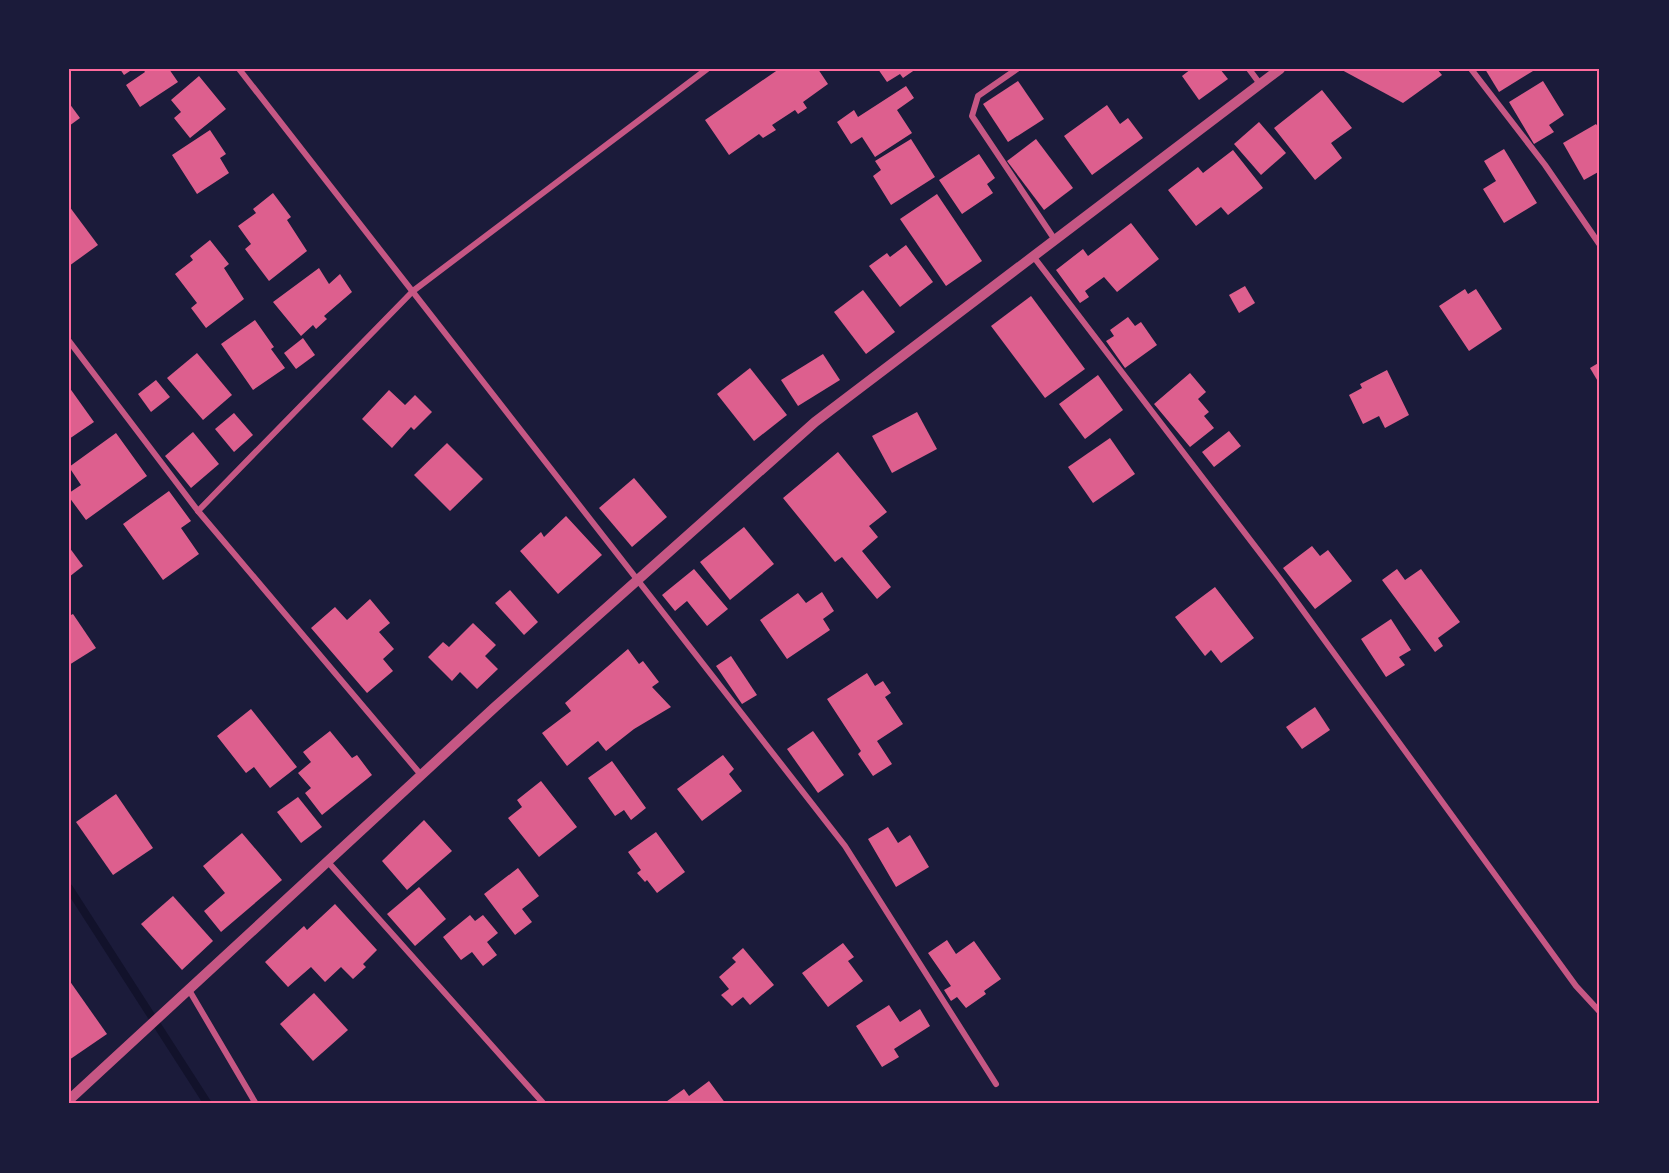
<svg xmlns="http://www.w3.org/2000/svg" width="1669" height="1173" viewBox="0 0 1669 1173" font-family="Merriweather,serif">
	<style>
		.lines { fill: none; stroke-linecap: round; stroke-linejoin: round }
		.stream { stroke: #12122b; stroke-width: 8 }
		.building { fill: #dd5f8e }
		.minor { stroke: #c65784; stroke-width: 6 }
		.tertiary { stroke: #c65784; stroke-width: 10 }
		.neatline { fill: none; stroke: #ff6b9d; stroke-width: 2 }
	</style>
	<rect width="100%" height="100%" fill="#1b1b3a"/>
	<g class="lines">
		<polyline class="stream" points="69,888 208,1104"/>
	</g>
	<g class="building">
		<polygon points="120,69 133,69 124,75"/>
		<polygon points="143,69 169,69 178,82 140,107 126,85 145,72"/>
		<polygon points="779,69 818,69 828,84 803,102 807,108 798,114 795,110 772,125 776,130 763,138 759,134 729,155 705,120"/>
		<polygon points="878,69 916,69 903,78 900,74 887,82"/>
		<polygon points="1191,69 1220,69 1228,79 1199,100 1182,76"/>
		<polygon points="1340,69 1437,69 1442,75 1403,103"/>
		<polygon points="1485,69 1531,69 1533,71 1499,92"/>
		<polygon points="199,76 226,109 190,138 174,118 181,112 171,100"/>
		<polygon points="1018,81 1044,119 1008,142 983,104"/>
		<polygon points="1543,81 1564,115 1549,125 1554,132 1534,144 1509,102"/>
		<polygon points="906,86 914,98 897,110 912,133 875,157 862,137 851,144 837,122 854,110 858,117"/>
		<polygon points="1322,90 1352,128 1331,143 1342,158 1315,180 1274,128"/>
		<polygon points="69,103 80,118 69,126"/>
		<polygon points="1107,105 1120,124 1128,118 1143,138 1092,175 1064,136"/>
		<polygon points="1259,122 1286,153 1261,175 1234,144"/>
		<polygon points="1596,124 1600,130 1600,171 1584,180 1563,143"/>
		<polygon points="210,130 226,154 220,158 229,173 197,194 172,155"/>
		<polygon points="911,139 935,177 891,205 873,176 881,170 875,161"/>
		<polygon points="1036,139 1073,188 1044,210 1007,161"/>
		<polygon points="1504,149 1537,203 1504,223 1483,189 1496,181 1484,161"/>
		<polygon points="1233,150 1263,188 1228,215 1221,207 1196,226 1168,190 1198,167 1203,173"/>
		<polygon points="979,154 995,178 987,184 993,193 962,214 939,180"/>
		<polygon points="273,193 291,217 287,220 307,251 269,281 245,249 251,244 238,226 256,213 253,209"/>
		<polygon points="937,194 982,261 946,286 900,219"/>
		<polygon points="69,206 98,245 69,266"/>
		<polygon points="1131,223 1159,259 1117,292 1104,277 1085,291 1089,297 1080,303 1056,270 1083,249 1088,256"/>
		<polygon points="210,240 229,264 224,268 244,299 206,328 191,308 197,303 175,274 193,260 190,256"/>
		<polygon points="906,245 933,282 900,307 869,266 887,253 890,257"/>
		<polygon points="319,268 329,284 340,274 352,292 324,316 327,319 316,329 313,325 301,336 273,302"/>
		<polygon points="1245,286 1255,303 1239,313 1229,295"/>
		<polygon points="1465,289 1468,294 1476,289 1502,329 1469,351 1439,306"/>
		<polygon points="863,290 895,332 866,354 834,312"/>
		<polygon points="1031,296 1085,369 1045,398 991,326"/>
		<polygon points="1128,317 1135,326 1141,322 1157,345 1125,368 1106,341 1114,336 1110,330"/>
		<polygon points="255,320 274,347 271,349 285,368 253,390 221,344"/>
		<polygon points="303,338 315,355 296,369 284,353"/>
		<polygon points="197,353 232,395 203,420 167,378"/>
		<polygon points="823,354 840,380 798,406 781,380"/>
		<polygon points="1600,362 1600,385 1590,368"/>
		<polygon points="750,368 787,415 754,441 717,394"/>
		<polygon points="1387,370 1409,415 1385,428 1379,416 1363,424 1349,395 1362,388 1360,384"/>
		<polygon points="1190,373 1206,392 1198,399 1209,412 1204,416 1214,428 1190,447 1154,404"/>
		<polygon points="1098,375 1123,410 1085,439 1059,404"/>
		<polygon points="156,380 170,397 151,412 138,394"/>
		<polygon points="69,387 94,422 69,439"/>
		<polygon points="389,390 405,405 415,395 432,412 414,430 411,427 392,448 362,419"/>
		<polygon points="917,412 937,449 892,473 872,436"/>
		<polygon points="234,413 253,435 234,452 215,429"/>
		<polygon points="1229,431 1241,446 1214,467 1202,452"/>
		<polygon points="193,432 219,464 191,488 165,456"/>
		<polygon points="116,433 147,476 86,520 69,497 69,493 81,485 69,467"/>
		<polygon points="1110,438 1135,474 1093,503 1068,467"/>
		<polygon points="447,443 483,479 450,511 414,475"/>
		<polygon points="838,452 887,512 869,526 878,537 862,551 891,587 877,599 842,557 835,562 783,498"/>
		<polygon points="634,478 667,517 632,547 599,508"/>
		<polygon points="169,491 191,521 181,528 199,554 163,580 123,524"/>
		<polygon points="566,516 602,555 558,594 520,551 541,532 544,537"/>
		<polygon points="744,527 774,564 730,600 700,562"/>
		<polygon points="1312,546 1320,556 1328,550 1352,581 1315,609 1283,568"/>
		<polygon points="69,547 83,566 69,577"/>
		<polygon points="694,569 728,609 707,626 687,601 675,611 662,595"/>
		<polygon points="1397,569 1405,580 1421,569 1460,622 1438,638 1443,646 1435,652 1382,580"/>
		<polygon points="1215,587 1254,638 1221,663 1211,650 1205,656 1175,617"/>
		<polygon points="510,590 538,622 524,635 495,603"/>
		<polygon points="822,592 834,611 823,619 830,630 787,659 760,620 798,593 806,603"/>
		<polygon points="370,599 390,623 379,632 394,649 383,659 393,671 367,693 311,628 335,607 347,620"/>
		<polygon points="73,614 96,648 69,665 69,616"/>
		<polygon points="1391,619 1411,650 1399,657 1405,665 1386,677 1361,639"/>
		<polygon points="473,623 496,645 485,656 498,669 477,689 460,672 452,681 428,657 443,642 449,647"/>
		<polygon points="628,649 639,664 643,661 659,682 652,687 671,707 634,729 606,751 598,741 567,766 542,733 571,711 565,703"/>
		<polygon points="731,656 757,695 742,704 716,666"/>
		<polygon points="867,673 875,686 883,681 891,693 885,697 903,724 877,741 892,764 873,776 858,754 861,751 827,699"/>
		<polygon points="1315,707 1330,730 1302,749 1286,727"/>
		<polygon points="251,709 297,767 270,788 254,767 246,773 217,736"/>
		<polygon points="330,731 352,758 357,755 372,775 322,815 305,793 311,788 298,773 311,762 303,752"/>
		<polygon points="813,731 844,775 818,793 787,749"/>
		<polygon points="723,755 734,769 729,774 742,791 702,821 677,789"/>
		<polygon points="612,761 646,808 631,820 624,810 615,816 588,778"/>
		<polygon points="541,781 577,827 539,857 508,818 522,807 517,800"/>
		<polygon points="116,794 153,848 113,875 76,822"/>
		<polygon points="298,797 322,827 301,843 277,812"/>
		<polygon points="424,820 452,851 407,890 382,861"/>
		<polygon points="888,827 898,843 910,835 929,867 896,887 868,839"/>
		<polygon points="656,832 685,872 657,893 647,880 645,882 637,873 641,870 628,852"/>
		<polygon points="242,833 282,880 221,932 204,911 225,893 203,866"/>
		<polygon points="518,868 539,896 522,909 532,922 515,935 484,894"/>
		<polygon points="419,887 446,919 415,946 387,914"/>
		<polygon points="173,896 213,941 182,970 141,924"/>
		<polygon points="335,904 377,950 363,964 366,967 353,979 341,967 325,982 311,967 288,987 265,962 304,926 307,930"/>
		<polygon points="470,915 475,921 483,915 498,933 487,942 497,955 483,966 472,952 461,960 443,937"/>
		<polygon points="947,940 956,954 974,941 1001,979 984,991 986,994 966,1008 957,997 951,1001 944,990 951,986 928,953"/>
		<polygon points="843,943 854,957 848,961 863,981 828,1007 802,973"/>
		<polygon points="743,948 774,985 750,1005 743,997 732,1006 721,995 729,989 719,977 736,962 732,958"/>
		<polygon points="69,980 107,1034 69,1060"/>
		<polygon points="314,993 348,1030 313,1061 280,1024"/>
		<polygon points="889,1005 900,1022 920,1009 930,1026 894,1049 899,1057 882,1067 856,1026"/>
		<polygon points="709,1081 726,1104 663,1104 684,1089 689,1096"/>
	</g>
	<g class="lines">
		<g class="minor">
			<polyline points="239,69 845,846 996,1084"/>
			<polyline points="1017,69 978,96 972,116 1055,240"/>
			<polyline points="1249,69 1260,84"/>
			<polyline points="1471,69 1545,165 1600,245"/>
			<polyline points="1033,256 1280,579 1576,986 1600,1012"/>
			<polyline points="69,341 198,511 422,776"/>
			<polyline points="198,511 413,291 707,69"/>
			<polyline points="328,862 544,1104"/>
			<polyline points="189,990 256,1104"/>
		</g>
		<polyline class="tertiary" points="69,1100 495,707 815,422 1280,69"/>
	</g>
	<rect width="1669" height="1173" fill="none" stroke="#1b1b3a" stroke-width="141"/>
	<rect x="70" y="70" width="1528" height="1032" class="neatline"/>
</svg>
